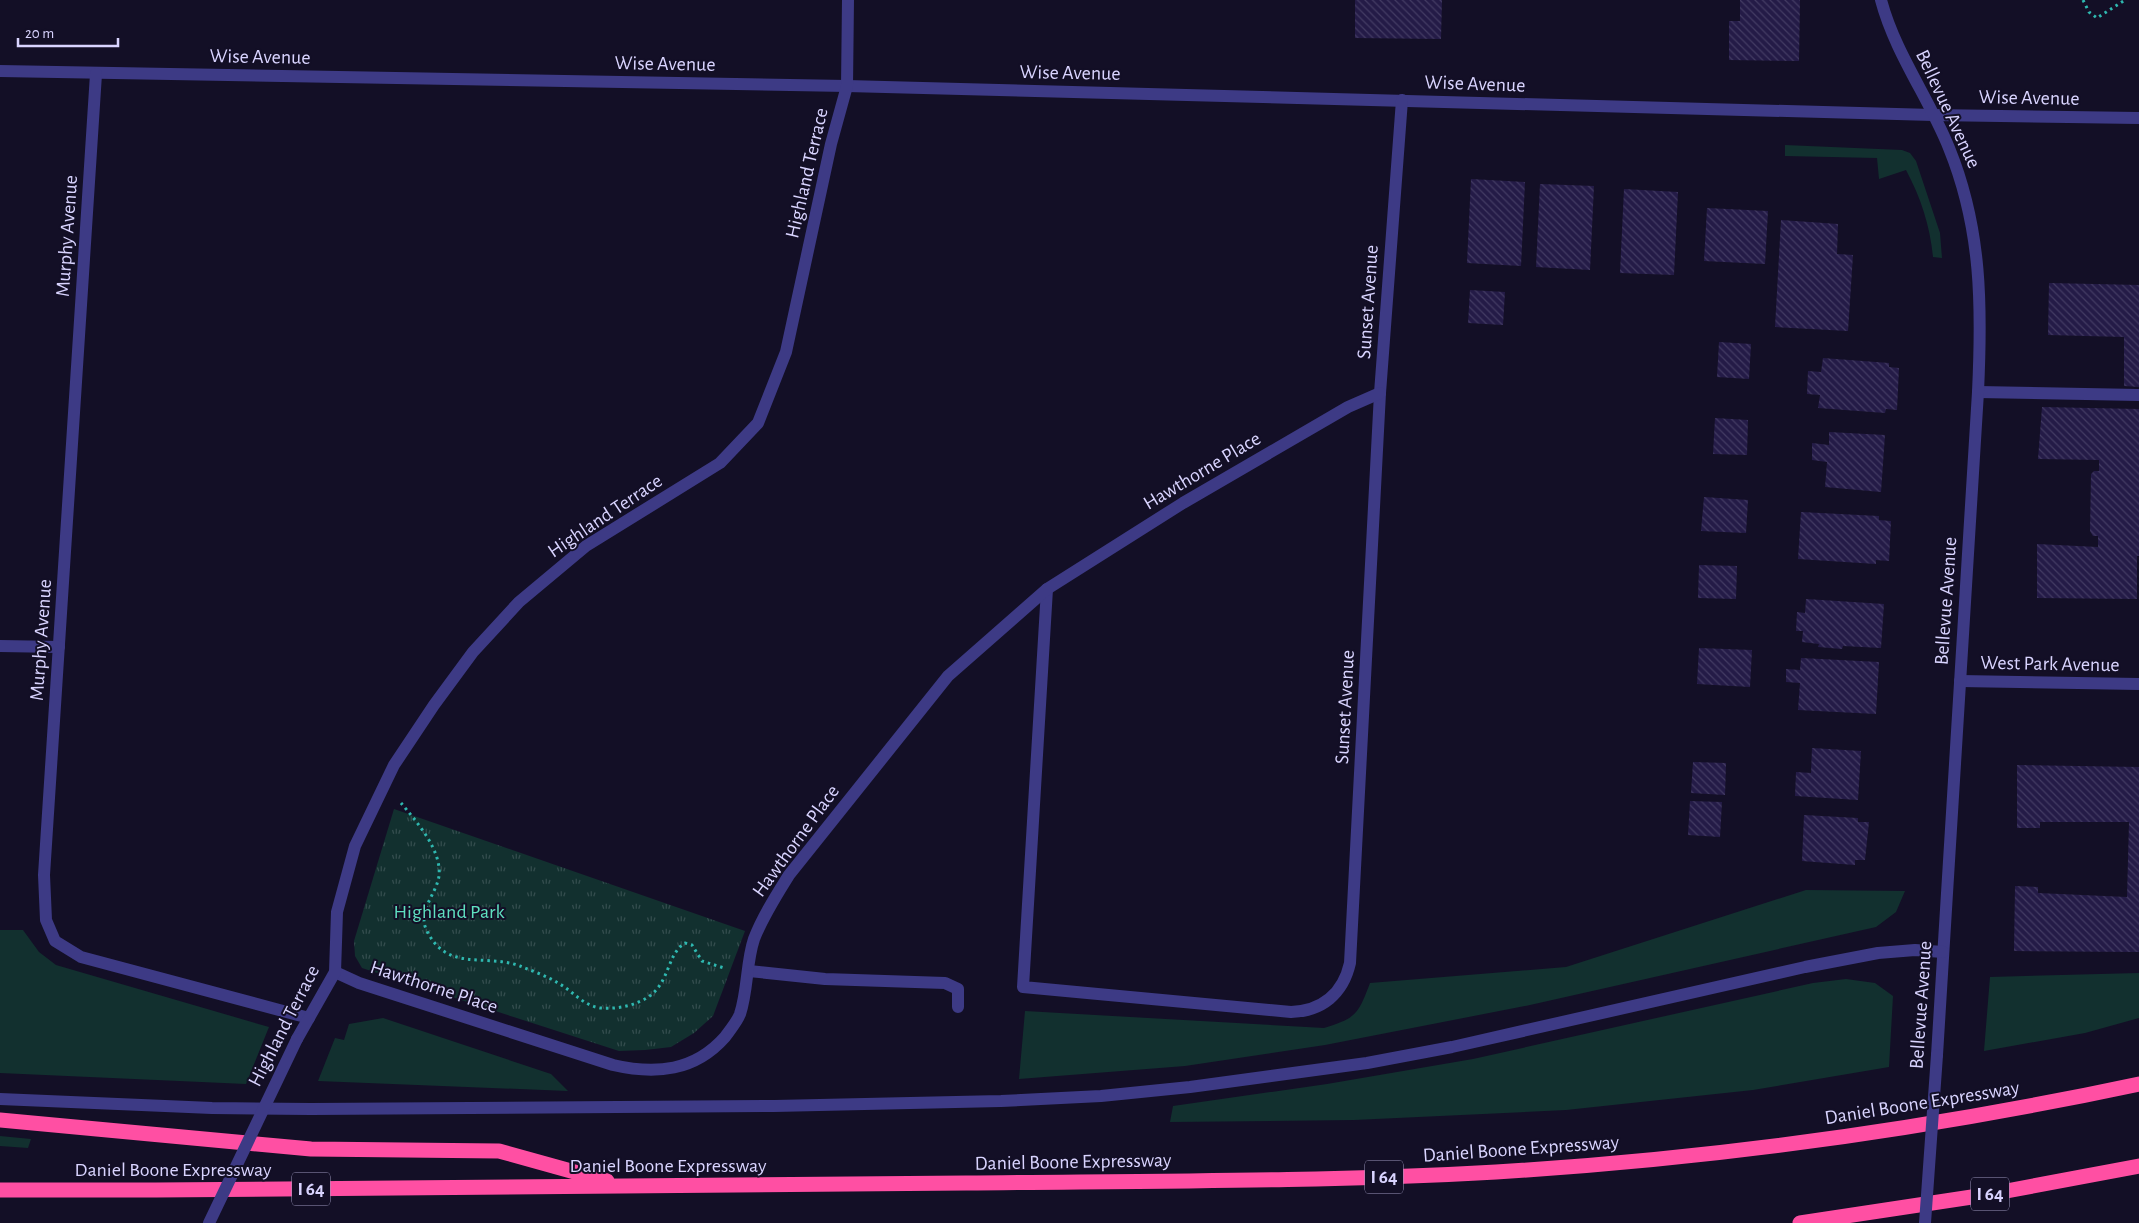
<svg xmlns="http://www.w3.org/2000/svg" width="2139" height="1223" viewBox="0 0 2139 1223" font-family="'Alegreya Sans',sans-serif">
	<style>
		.grass { fill: #12302f }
		.park { fill: url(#park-tufts) }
		.building { fill: url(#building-back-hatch) }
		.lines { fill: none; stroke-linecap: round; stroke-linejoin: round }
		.path { stroke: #2fb8b0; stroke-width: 3; stroke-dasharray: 2.5 4; stroke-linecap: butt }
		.service { stroke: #3d3a85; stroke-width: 12 }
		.minor { stroke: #3d3a85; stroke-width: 12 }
		.tertiary { stroke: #3d3a85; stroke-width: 12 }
		.motorway { stroke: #ff4fa3; stroke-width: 15 }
		.minor-bridge { stroke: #3d3a85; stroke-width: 12 }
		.tertiary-bridge { stroke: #3d3a85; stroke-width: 12 }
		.labels { text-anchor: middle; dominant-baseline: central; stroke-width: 4; stroke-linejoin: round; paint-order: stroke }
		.shield { fill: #130f26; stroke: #9e99be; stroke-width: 1 }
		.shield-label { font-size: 19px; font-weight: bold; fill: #d9d4ff }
		.street-label { font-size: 20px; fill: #d9d4ff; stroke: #130f26 }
		.park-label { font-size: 20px; fill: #5fe0c0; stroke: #130f26 }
	</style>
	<defs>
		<pattern id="park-tufts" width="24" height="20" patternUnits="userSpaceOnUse" patternTransform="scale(1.25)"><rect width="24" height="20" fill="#12302f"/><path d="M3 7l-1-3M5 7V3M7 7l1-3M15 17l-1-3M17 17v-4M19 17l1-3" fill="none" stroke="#344d4e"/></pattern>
		<pattern id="building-back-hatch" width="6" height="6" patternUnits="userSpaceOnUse" patternTransform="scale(1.25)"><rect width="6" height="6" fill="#241b47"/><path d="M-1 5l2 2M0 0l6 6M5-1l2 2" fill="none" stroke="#433b63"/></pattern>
	</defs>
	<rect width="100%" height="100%" fill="#130f26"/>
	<g class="grass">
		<path d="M1785,145L1902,150L1910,153L1916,161L1940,233L1942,258L1933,257C1930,226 1921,198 1906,170L1879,179L1877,158L1785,156Z"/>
		<path d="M1806,890L1905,891L1896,912L1876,927L1530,1005L1325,1045L1185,1066L1019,1079L1025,1011L1324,1028C1356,1018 1358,1015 1370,983L1566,967Z"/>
		<polygon points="0,930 23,930 39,952 56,965 269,1027 246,1084 0,1073"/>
		<polygon points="2139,973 2139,1018 2085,1033 1984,1051 1990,977"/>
		<polygon points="1846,979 1875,983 1893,996 1889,1067 1753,1090 1566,1110 1354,1120 1170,1122 1173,1106 1327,1084 1473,1059 1813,983"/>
		<polygon points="383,1018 551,1074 568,1091 318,1081 335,1038 344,1040 349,1024"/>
		<polygon points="0,1136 31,1139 28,1148 0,1146"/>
	</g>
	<polygon class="park" points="394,809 745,931 713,1016 694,1033 671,1047 645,1050 619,1051 362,968 355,956 354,941"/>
	<g class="building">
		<polygon points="1355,0 1442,0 1441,39 1355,38"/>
		<polygon points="1740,0 1800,0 1799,61 1729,60 1729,21 1740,21"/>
		<polygon points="1471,179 1525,182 1521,266 1467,263"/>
		<polygon points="1540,184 1594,186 1590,270 1536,267"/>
		<polygon points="1624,189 1678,192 1674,275 1620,273"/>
		<polygon points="1707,208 1768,211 1765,264 1704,261"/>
		<polygon points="1781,220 1838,224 1837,254 1853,255 1848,331 1775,327"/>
		<polygon points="2049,283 2139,285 2139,387 2124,386 2124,337 2048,335"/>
		<polygon points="1470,290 1505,292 1503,325 1468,323"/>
		<polygon points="1719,342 1751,344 1749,379 1717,377"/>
		<polygon points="1823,358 1889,363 1889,367 1899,368 1897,410 1886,409 1885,413 1818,408 1820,395 1807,394 1808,371 1821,372"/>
		<polygon points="2042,407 2139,409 2139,556 2137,556 2137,599 2037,598 2037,544 2098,547 2098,536 2093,536 2090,531 2091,474 2094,471 2099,471 2099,460 2038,459"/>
		<polygon points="1715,418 1748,420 1747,455 1713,454"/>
		<polygon points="1829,432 1885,435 1881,492 1825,487 1827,462 1812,460 1812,443 1829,445"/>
		<polygon points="1704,497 1748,500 1746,533 1701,531"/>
		<polygon points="1801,512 1879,516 1879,520 1891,521 1889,561 1876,560 1876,564 1798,559"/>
		<polygon points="1699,565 1737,566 1736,599 1698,598"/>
		<polygon points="1806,599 1884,604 1881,648 1843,646 1842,649 1818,647 1819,644 1802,642 1803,631 1796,631 1797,612 1805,613"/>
		<polygon points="1699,648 1752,650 1750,687 1697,684"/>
		<polygon points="1801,658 1879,662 1876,714 1798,710 1800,683 1786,682 1786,669 1800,670"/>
		<polygon points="1812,748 1861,751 1858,800 1795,796 1796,772 1811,773"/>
		<polygon points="1693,762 1726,763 1725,795 1691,793"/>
		<polygon points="2017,765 2139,767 2139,952 2014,951 2015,886 2038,887 2038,893 2127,897 2129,822 2040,822 2040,828 2017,828"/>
		<polygon points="1690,801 1722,802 1720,837 1688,835"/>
		<polygon points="1804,815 1858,818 1858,822 1869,822 1865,860 1855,860 1855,865 1802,861"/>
	</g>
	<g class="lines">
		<g class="path">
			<polyline points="2083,0 2089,12 2097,18 2125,0"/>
			<path d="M401,803C416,821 442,850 439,876C436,895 418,910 426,929C446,973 485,953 520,966C532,971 547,976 558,983C573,991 582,1005 600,1008C614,1009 628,1007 641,1001C671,988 665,955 685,943L692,945L702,961L724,968"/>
		</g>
		<g class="service">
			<polyline points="1978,392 2139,395"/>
			<polyline points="749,971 825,979 945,983 958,989 958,1007"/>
		</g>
		<g class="minor">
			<polyline points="0,71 847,86 1933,115 2139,118"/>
			<polyline points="96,74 44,875 46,920 55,941 81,957 309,1018"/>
			<path d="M1047,589L1023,987L1291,1012C1322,1011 1343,994 1350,963L1380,393L1402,100"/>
			<polyline points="0,646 59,647"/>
			<polyline points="1960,681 2139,684"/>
			<path d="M335,972L359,983L613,1065C656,1075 695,1071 725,1037C730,1030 737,1022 740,1014C748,990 746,963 754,939C763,916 776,896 789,875L948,676L1047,589L1183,503L1348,407L1380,393"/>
			<polyline points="297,1039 335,972 337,912 355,846 394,765 434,705 473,652 519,602 586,546 720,463 758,423 786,352 831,144 847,86 848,0"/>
		</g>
		<g class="tertiary">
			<path d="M1881,0C1895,53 1929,98 1949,148C1982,229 1982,307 1978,392L1937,1055"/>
			<polyline points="0,1099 212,1108 311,1109 774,1106 1001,1101 1101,1096 1190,1087 1367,1063 1452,1047 1805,967 1878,953 1915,950 1943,952"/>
		</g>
		<g class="motorway">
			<polyline points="0,1120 311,1149 499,1151 607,1181"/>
			<path d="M0,1190H156C426,1188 696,1186 966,1183C1142,1181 1319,1182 1496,1172C1711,1159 1928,1129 2139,1084"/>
			<polyline points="1800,1223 1985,1195 2139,1166"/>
		</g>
		<polyline class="minor-bridge" points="209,1223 297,1039"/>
		<polyline class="tertiary-bridge" points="1925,1223 1937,1055"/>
	</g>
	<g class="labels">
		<g class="shield">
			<rect x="1365" y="1160.5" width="38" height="33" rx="4"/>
			<rect x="292" y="1172.5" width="38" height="33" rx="4"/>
			<rect x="1971" y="1177.5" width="38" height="33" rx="4"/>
		</g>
		<g class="shield-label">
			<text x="1384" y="1177">I 64</text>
			<text x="311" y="1189">I 64</text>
			<text x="1990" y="1194">I 64</text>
		</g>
		<g class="street-label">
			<text transform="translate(260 57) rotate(1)">Wise Avenue</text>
			<text transform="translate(665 64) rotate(1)">Wise Avenue</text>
			<text transform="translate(1070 73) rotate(1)">Wise Avenue</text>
			<text transform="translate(1475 84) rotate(2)">Wise Avenue</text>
			<text transform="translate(2029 98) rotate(1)">Wise Avenue</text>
			<text transform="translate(1948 109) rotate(65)">Bellevue Avenue</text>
			<text transform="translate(807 173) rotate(-77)">Highland Terrace</text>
			<text transform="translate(67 236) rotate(-86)">Murphy Avenue</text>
			<text transform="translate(1368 302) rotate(-86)">Sunset Avenue</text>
			<text transform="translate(1202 471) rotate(-31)">Hawthorne Place</text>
			<text transform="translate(605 516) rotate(-34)">Highland Terrace</text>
			<text transform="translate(1946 601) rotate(-86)">Bellevue Avenue</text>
			<text transform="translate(41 640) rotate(-86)">Murphy Avenue</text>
			<text transform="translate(2050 664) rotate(1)">West Park Avenue</text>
			<text transform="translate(1345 707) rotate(-87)">Sunset Avenue</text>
			<text transform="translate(796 841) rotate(-54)">Hawthorne Place</text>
			<text transform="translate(434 987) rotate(18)">Hawthorne Place</text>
			<text transform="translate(1921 1005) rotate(-86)">Bellevue Avenue</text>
			<text transform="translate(284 1026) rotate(-63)">Highland Terrace</text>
			<text transform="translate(1922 1103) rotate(-9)">Daniel Boone Expressway</text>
			<text transform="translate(1521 1149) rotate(-4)">Daniel Boone Expressway</text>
			<text transform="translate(1073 1162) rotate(-1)">Daniel Boone Expressway</text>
			<text x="668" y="1166">Daniel Boone Expressway</text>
			<text x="173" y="1170">Daniel Boone Expressway</text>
		</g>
		<g class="park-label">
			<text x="449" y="912">Highland Park</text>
		</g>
	</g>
	<path d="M18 38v8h100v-8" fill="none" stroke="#d9d4ff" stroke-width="2.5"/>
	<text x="25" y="38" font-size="15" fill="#d9d4ff" stroke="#130f26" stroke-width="4" paint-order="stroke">20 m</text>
</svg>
